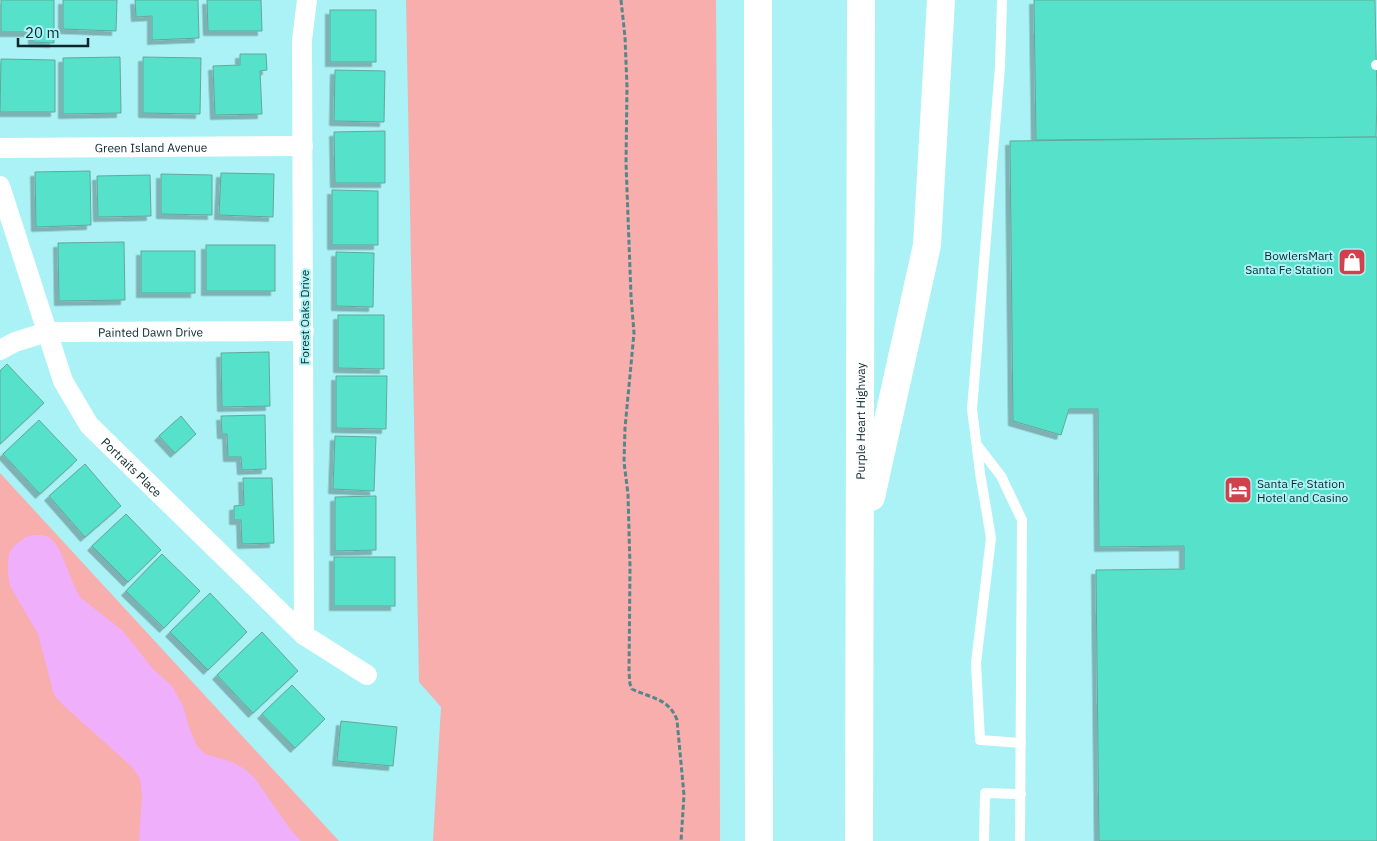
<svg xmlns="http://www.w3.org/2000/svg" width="1377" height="841" viewBox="0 0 1377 841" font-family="'IBM Plex Sans',sans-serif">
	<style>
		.green { fill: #f7aeac }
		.water { fill: #efaffb }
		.building { fill: #57e1cb; stroke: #64a79a; filter: url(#shadow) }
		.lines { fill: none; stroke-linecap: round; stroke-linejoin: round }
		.path { stroke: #558689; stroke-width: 3; stroke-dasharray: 5 2.5; stroke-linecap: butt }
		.lane { stroke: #fff; stroke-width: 10 }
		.street { stroke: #fff; stroke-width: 20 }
		.highway { stroke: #fff; stroke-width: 28 }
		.labels { text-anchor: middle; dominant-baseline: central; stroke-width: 4; stroke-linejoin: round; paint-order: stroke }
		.street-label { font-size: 12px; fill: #0a282a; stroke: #aaf2f6 }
		.poi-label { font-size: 12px; fill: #0a282a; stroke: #aaf2f6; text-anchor: end }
	</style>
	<defs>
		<filter id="shadow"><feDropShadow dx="-4.5" dy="4.5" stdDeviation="0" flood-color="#0004"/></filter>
	</defs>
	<rect width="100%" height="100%" fill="#aaf2f6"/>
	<g class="green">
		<polygon points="406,0 716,0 719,443 720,841 433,841 441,707 419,682"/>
		<polygon points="0,473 339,841 0,841"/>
	</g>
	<polygon class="water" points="32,535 41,535 49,537 56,544 61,553 76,590 81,598 122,630 153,669 172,686 183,706 190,730 197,746 205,754 232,762 243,768 254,777 290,829 301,841 139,841 142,794 140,779 132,767 62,704 54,695 38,634 10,586 8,574 8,562 9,553 14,546 24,538"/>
	<g class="building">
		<polygon points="1,0 54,0 54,43 33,42 33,32 1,32"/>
		<polygon points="63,0 117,0 116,31 63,29"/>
		<polygon points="135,0 198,0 199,38 152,40 152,16 136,17"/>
		<polygon points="207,0 261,0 262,31 208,31"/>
		<polygon points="1034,0 1375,0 1377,100 1376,137 1036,140"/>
		<rect x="330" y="10" width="46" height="52"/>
		<polygon points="240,54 266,54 267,70 260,71 262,114 215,115 213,66 240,65"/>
		<polygon points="120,57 121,113 63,114 63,58"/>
		<polygon points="143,57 201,58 200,114 143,113"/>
		<polygon points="1,59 55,60 55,112 0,112"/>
		<polygon points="335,70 385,71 384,122 334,121"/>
		<polygon points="385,131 385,183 335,183 334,132"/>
		<polygon points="1376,137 1377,137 1377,841 1099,841 1096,570 1184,569 1184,546 1099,547 1098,409 1069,409 1061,435 1013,421 1010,141"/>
		<polygon points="90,171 91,225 36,227 35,172"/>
		<polygon points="221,173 274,174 273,217 219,215"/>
		<polygon points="161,174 212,175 212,215 161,214"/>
		<polygon points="150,175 151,216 98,217 97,176"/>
		<polygon points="332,190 378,191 378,245 332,245"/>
		<polygon points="124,242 125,300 59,301 58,243"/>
		<rect x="206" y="245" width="69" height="46"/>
		<rect x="141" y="251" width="54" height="42"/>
		<polygon points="336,252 374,253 373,307 336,306"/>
		<polygon points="338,315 384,315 384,369 338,368"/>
		<polygon points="269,352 270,406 222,407 221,353"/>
		<polygon points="7,364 44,403 0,444 0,371"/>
		<polygon points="336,376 387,376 386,429 336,428"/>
		<polygon points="265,415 266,469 242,470 241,457 228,457 227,434 222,434 221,416"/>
		<polygon points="181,416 196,434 175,453 159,436"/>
		<polygon points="39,420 77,460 40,494 3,454"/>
		<polygon points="335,436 376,437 374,491 333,489"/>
		<polygon points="85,464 121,506 85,537 49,496"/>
		<polygon points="243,478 272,478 274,543 242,544 241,520 234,520 234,506 244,505"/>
		<polygon points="376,496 376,550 335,551 335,497"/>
		<polygon points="126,514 161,550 128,582 92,546"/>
		<polygon points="162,554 200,591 164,628 126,591"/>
		<rect x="334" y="557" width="61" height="49"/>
		<polygon points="210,593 247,632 208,670 170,632"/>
		<polygon points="262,632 298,671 253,713 217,675"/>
		<polygon points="292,685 325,719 295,748 262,714"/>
		<polygon points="341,721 397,727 393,766 337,761"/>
	</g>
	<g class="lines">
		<path class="path" d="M621,0L625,37L627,87L626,163L631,296L634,333L625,428L624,462L628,494L630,567L629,672L630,684L632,689C650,698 669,698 677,720L684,795L681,841"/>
		<g class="lane">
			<polyline points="1002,0 1000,67 972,409 980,473 991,538 976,663 980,740 1021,743"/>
			<polyline points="1376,65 1377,65"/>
			<polyline points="977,445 1001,476 1022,520 1020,841"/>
			<polyline points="984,841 985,793 1021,794"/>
		</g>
		<g class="street">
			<path id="s1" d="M0,148L303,146"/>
			<path id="s2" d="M0,186L63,381L89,425L304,635L367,675"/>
			<path id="s3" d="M0,350L15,342L47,332L304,331"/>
			<polyline points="304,635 302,40 307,0"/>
		</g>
		<g class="highway">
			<polyline points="758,0 759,841"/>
			<polyline points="871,497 927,245 941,0"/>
			<path id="s4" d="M859,841L861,0"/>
		</g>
	</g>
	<defs>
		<symbol id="shop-square" viewBox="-11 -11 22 22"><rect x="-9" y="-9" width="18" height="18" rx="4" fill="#d1414b" stroke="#aaf2f6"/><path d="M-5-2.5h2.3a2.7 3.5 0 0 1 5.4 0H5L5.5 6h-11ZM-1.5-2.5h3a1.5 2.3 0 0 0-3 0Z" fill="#fff"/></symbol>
		<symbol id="hotel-square" viewBox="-11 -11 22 22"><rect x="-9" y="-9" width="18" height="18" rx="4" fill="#d1414b" stroke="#aaf2f6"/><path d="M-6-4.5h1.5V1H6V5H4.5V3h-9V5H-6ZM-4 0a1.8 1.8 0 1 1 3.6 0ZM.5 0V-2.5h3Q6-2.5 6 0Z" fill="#fff"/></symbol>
	</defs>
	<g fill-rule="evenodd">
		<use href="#shop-square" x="1336" y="246" width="32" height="32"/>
		<use href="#hotel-square" x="1222" y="474" width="32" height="32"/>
	</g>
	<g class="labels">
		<g class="street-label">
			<text stroke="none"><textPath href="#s1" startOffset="151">Green Island Avenue</textPath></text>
			<text transform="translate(304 317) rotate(-90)">Forest Oaks Drive</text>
			<text stroke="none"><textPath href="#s3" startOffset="154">Painted Dawn Drive</textPath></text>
			<text stroke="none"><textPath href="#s4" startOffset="420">Purple Heart Highway</textPath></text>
			<text stroke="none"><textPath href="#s2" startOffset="316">Portraits Place</textPath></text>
		</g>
		<g class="poi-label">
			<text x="1333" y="255">BowlersMart<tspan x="1333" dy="14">Santa Fe Station</tspan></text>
			<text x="1257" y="483" text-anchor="start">Santa Fe Station<tspan x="1257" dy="14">Hotel and Casino</tspan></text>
		</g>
	</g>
	<path d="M18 38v8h70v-8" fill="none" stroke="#0a282a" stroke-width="2.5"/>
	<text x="25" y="38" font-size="15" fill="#0a282a" stroke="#aaf2f6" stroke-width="4" paint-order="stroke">20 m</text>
</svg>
